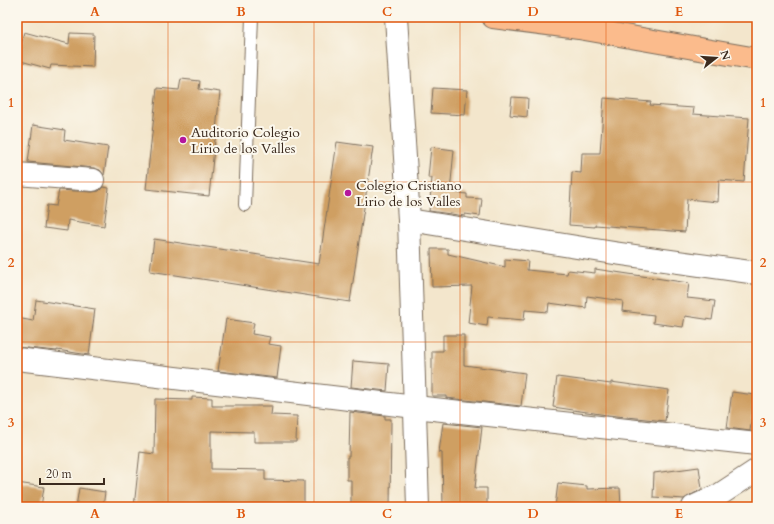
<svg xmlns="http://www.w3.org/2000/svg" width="774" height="524" viewBox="0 0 774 524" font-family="Cardo,serif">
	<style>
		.building { fill: #cf9f62 }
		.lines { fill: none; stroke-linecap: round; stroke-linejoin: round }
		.service-casing { stroke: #7b6c5b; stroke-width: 14 }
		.minor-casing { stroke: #7b6c5b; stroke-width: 24 }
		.primary-casing { stroke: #7b6c5b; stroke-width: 24 }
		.service { stroke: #fff; stroke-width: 12 }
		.minor { stroke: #fff; stroke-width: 22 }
		.primary { stroke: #fbbb8c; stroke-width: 22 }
		.grid { fill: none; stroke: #df570d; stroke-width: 1; stroke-opacity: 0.55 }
		.poi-dot { fill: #b5179e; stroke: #fbf7ec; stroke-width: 1.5 }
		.labels { text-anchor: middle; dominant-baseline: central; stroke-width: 4; stroke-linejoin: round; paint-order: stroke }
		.poi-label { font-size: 14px; fill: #3b2a1e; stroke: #fbf7ec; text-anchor: start }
		.neatline { fill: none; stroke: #df570d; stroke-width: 1.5 }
		.grid-label { font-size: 13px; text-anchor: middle; font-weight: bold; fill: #df570d }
	</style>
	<rect width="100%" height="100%" fill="#fbf7ec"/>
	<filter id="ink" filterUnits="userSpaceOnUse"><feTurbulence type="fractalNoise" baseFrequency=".025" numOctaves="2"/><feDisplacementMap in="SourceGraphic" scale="8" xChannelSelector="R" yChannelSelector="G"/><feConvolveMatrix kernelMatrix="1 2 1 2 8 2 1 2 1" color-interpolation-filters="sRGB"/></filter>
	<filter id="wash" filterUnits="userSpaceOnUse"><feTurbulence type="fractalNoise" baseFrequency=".012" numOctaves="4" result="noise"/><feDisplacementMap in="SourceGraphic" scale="16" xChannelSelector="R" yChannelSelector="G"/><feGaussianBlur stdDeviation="0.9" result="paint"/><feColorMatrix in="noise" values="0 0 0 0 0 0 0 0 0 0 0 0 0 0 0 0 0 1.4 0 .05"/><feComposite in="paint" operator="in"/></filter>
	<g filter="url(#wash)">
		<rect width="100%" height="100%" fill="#f3e6cc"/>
		<g id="blocks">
			<g class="building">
				<polygon points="24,32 69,44 70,33 94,34 93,67 51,65 50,69 17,60"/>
				<polygon points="181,79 200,81 199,89 220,92 209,196 146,189 157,88 179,90"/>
				<polygon points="433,88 467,90 465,115 431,113"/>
				<polygon points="512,97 528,98 527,117 510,115"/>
				<polygon points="604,98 651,102 650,105 694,108 693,114 749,118 744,182 719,180 718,202 687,199 685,232 595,225 595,227 569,225 572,172 581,173 582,153 600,153"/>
				<polygon points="33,125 65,130 64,140 108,147 104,175 100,170 94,168 28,162"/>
				<polygon points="337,142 373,147 350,302 150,271 154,239 319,264"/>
				<polygon points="431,147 454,150 450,192 467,194 467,198 482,199 480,216 465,214 465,216 429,211 432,178 428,178"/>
				<polygon points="103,187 109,188 104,226 68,220 67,231 44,228 47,205 56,206 59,190 92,192 99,191"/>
				<polygon points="431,249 448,249 448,254 505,267 505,259 528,261 527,270 567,274 568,270 595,273 595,269 689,283 687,298 715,301 712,320 685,316 683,327 653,323 654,315 622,311 623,301 587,296 586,308 549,303 548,312 525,310 524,320 488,317 487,326 468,323 472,286 432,287"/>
				<polygon points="36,300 95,309 89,355 57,350 57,351 17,347 17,318 33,321"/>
				<polygon points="226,319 254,323 252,334 270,337 268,344 281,346 277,378 218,371"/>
				<polygon points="443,335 464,335 464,365 525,373 521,406 446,398 446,396 432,396 432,351 443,351"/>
				<polygon points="353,361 389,364 387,391 351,387"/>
				<polygon points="557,377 611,384 611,382 669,390 665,421 607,415 553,407"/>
				<polygon points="732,392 755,395 750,431 727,428"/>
				<polygon points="192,397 212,398 212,406 272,406 271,415 297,416 296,442 254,442 254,432 211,431 211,469 265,470 265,480 304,481 304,507 134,507 140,452 154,454 155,399 192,400"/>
				<polygon points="350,412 385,416 385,419 391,419 390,507 351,507 351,480 347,480 347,457 349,457"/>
				<polygon points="443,423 482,427 475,488 487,488 487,507 443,507 442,453 439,452"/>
				<polygon points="699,467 702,489 684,499 653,497 654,473"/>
				<polygon points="17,483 44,487 41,507 17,507"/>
				<polygon points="558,483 587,486 587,489 620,488 621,507 555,507"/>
				<polygon points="79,488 105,492 103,507 76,507"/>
			</g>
		</g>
	</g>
	<g filter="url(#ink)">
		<use href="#blocks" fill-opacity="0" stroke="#7b6c5b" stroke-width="1"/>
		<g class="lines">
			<defs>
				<polyline id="service" points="245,205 252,17"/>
				<g id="minor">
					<polyline points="396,17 409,220 418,507"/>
					<polyline points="17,174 93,180"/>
					<polyline points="409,220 614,253 757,273"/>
					<polyline points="17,359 415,407 757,444"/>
					<polyline points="693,507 719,495 757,470"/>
				</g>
				<polyline id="primary" points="493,17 579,28 757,59"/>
			</defs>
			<use href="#service" class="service-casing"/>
			<use href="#minor" class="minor-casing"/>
			<use href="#primary" class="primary-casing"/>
			<use href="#service" class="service"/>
			<use href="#minor" class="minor"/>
			<use href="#primary" class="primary"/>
		</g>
	</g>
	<path class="grid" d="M168,17V507M314,17V507M460,17V507M606,17V507M17,182H757M17,342H757"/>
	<g class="poi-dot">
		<circle cx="183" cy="140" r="4"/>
		<circle cx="348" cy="193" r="4"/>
	</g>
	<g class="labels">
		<g class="poi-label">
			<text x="191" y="132">Auditorio Colegio<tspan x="191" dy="16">Lirio de los Valles</tspan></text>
			<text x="356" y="185">Colegio Cristiano<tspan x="356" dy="16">Lirio de los Valles</tspan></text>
		</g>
	</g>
	<rect width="774" height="524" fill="none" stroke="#fbf7ec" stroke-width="44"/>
	<g transform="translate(716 58) rotate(73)" stroke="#fbf7ec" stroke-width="3" paint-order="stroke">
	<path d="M0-3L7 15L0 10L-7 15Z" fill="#3b2a1e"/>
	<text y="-6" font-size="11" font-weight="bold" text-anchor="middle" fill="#3b2a1e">N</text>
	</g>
	<path d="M40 478v6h64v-6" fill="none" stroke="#3b2a1e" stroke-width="2"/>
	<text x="46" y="478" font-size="12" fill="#3b2a1e" stroke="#fbf7ec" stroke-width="3" paint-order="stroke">20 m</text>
	<rect x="22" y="22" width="730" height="480" class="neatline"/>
	<g class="grid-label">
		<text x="95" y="16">A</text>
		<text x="241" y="16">B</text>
		<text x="387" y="16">C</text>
		<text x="533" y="16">D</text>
		<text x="679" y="16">E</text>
		<text x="11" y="107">1</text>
		<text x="763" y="107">1</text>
		<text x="11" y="267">2</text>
		<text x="763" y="267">2</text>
		<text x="11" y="427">3</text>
		<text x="763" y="427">3</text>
		<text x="95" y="518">A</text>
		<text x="241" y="518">B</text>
		<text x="387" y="518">C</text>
		<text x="533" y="518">D</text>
		<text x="679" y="518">E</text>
	</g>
</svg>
